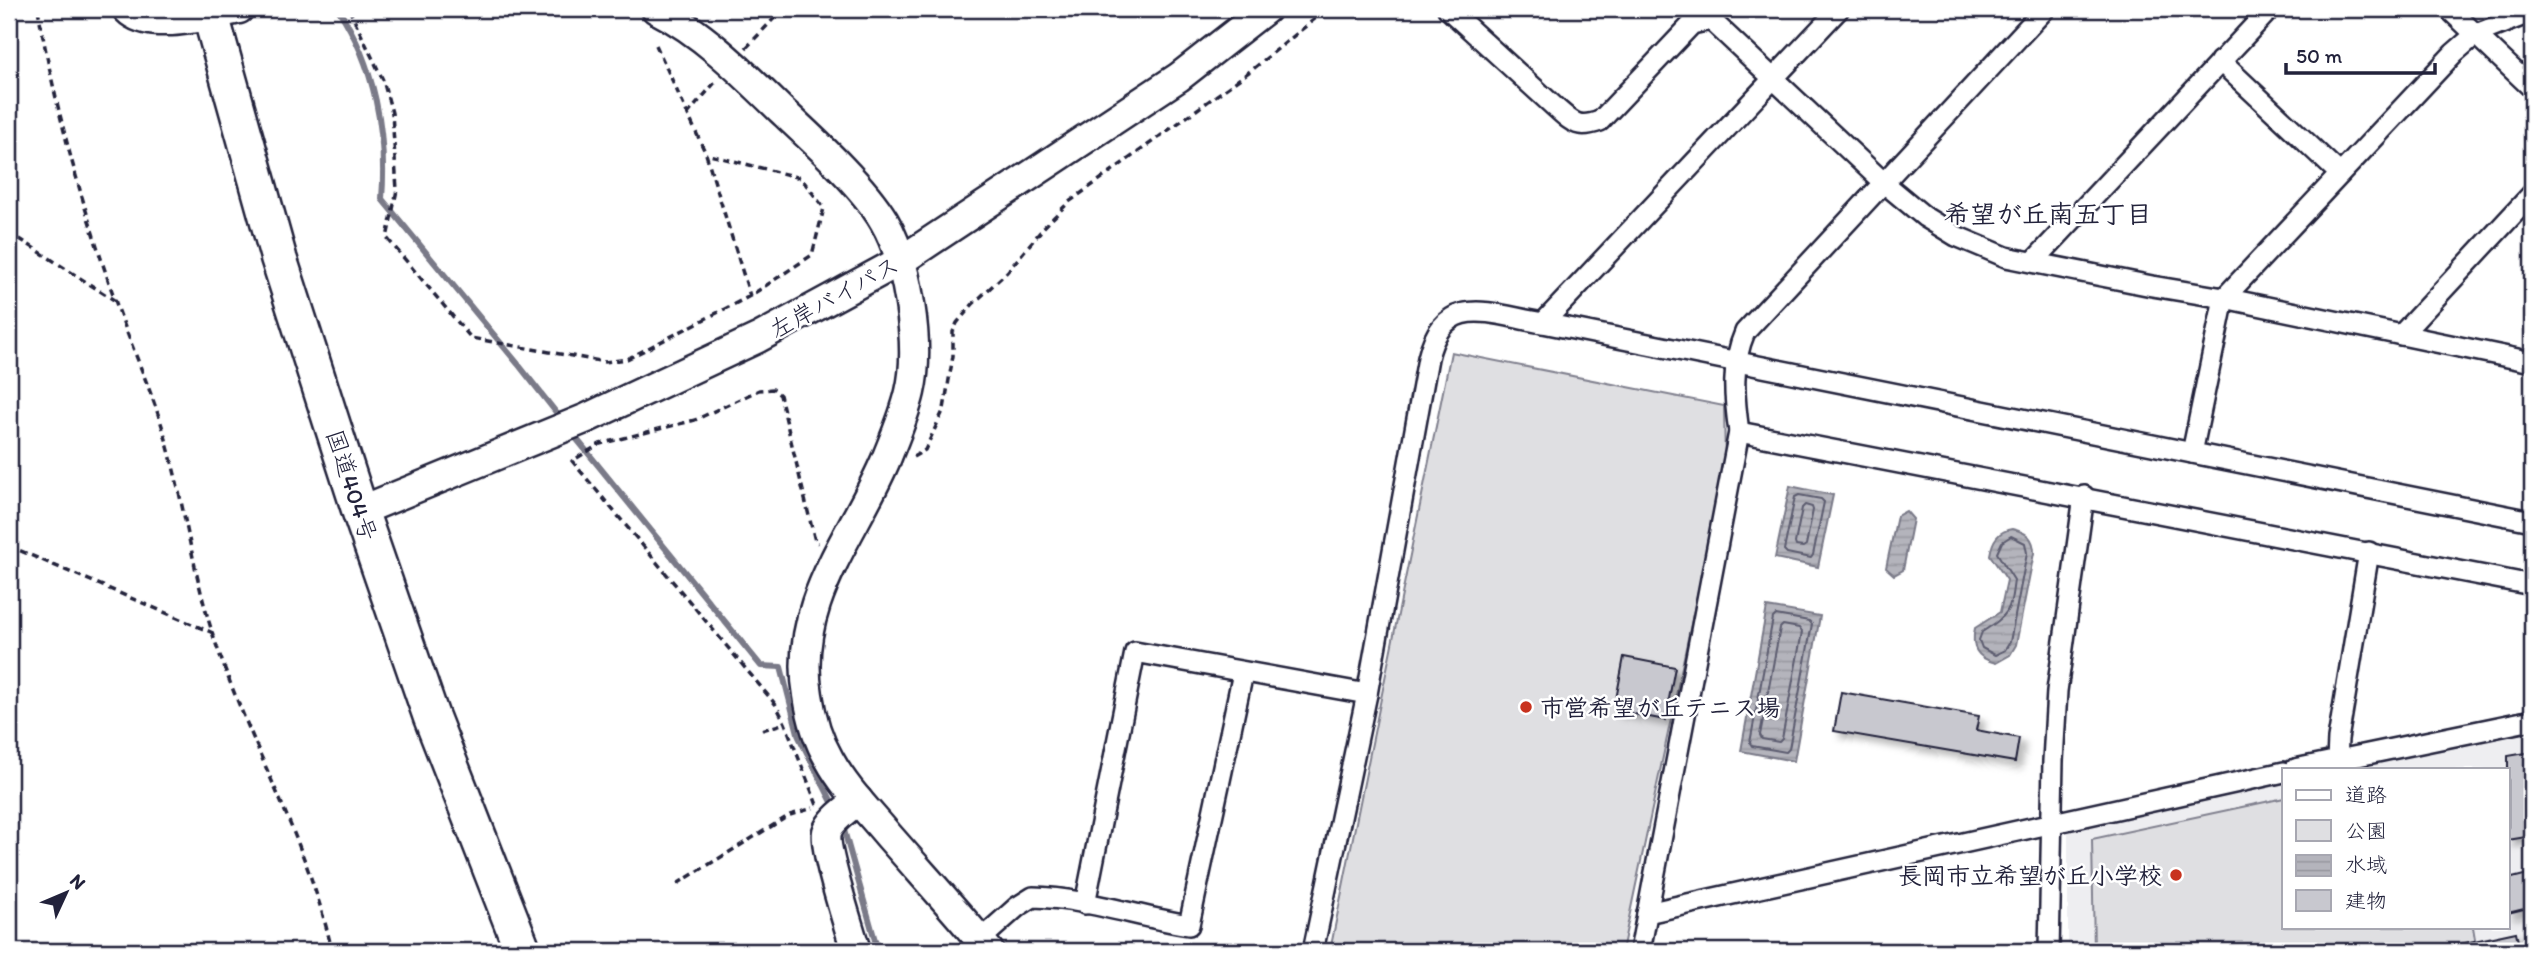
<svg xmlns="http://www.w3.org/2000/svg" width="2541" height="960" viewBox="0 0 2541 960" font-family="Itim,'Klee One',sans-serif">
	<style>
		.built { fill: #eeeef1 }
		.green { fill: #dfdfe2; stroke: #80808e; stroke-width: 2 }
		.water { fill: url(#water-rules); stroke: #7a7a88; stroke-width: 2 }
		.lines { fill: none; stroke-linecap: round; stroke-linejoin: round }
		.shore { stroke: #5c5c6f; stroke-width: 2 }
		.stream { stroke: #7a7a88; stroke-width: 6 }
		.building { fill: #c8c8cf; stroke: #22223b; stroke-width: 2; filter: url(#shadow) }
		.street-casing { stroke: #22223b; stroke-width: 24 }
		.secondary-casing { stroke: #22223b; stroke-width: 33 }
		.highway-casing { stroke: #22223b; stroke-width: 40 }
		.path { stroke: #22223b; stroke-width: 3.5; stroke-dasharray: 7 5; stroke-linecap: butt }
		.street { stroke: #fff; stroke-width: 19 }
		.secondary { stroke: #fff; stroke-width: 28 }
		.highway { stroke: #fff; stroke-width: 35 }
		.poi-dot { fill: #c8321e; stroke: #fff; stroke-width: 2.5 }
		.labels { text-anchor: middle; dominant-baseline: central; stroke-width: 5; stroke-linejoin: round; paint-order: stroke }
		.street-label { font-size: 24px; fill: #22223b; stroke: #fff }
		.poi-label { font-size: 24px; font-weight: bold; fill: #22223b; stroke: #fff; text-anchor: start }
		.neighbourhood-label { font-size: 26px; font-weight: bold; fill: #22223b; stroke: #fff }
	</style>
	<defs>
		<pattern id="water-rules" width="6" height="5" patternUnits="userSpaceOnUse" patternTransform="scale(1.75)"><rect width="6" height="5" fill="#b4b4bc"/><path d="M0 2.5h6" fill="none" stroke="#9a9aa2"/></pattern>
		<filter id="shadow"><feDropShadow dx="6" dy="6" stdDeviation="3.5" flood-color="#0004"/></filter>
	</defs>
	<rect width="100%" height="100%" fill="#fff"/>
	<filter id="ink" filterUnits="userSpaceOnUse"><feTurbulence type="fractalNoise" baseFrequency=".0143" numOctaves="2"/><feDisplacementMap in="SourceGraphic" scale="14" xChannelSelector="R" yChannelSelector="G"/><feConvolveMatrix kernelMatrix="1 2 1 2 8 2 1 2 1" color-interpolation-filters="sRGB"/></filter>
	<g filter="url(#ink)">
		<polygon class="built" points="2532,728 2532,951 2068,951 2068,824 2284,779 2284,927 2508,927 2508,769 2331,769"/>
		<g class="green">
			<polygon points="1451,352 1724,406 1725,463 1622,951 1330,951"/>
			<polygon points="2284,798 2284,927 2473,927 2477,951 2094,951 2092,839"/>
		</g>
		<g class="water">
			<polygon points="1790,486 1833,495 1818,567 1775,558"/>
			<polygon points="1906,511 1913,519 1903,570 1894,575 1886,568 1897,516"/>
			<path d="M2012,529C2027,532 2034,538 2034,553L2016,645L2010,655L1996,663C1976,658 1971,647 1975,628L2000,612L2007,580L1990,555C1992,542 1997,531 2012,529Z"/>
			<polygon points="1767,607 1820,616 1794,761 1741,751"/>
		</g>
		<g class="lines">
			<g class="shore">
				<polygon points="1799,495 1821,499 1824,502 1813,555 1811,558 1787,553 1784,550 1795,497"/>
				<polygon points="1805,505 1812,507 1813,510 1806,545 1803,547 1796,546 1795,543 1802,508"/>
				<path d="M2011,536L2025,543L2027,553L2010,642L2005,650L1995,655L1982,648L1979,640L1982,632C2009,614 2010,613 2014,580L1997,553L2002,542Z"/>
				<polygon points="1776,615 1809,621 1812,624 1789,749 1786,752 1752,746 1750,743 1773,618"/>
				<polygon points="1783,625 1799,628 1802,632 1782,739 1779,742 1762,739 1760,735 1780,628"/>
			</g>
			<g class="stream">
				<path d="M338,9C375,65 387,133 382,199L518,364L562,420"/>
				<polyline points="571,432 761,666 781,667 799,737 836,810"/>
				<polyline points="842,823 878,951"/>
			</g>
		</g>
		<g class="building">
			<polygon points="1624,657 1675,667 1665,720 1614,710"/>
			<polygon points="1841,692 1979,716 1976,730 2019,738 2015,762 1834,731"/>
			<polygon points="2532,752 2532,836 2508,840 2508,756"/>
			<polygon points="2532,873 2532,907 2508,913 2508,879"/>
			<polygon points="2516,932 2520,951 2461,951 2460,944"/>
		</g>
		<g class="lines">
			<defs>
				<g id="street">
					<path d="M1448,9L1556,108C1573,123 1578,129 1600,121L1692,24L1711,20L1884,183L1925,217L1956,236L1980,246L2006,257L2152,286L2224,298L2532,362"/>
					<polyline points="2449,9 2532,88"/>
					<polyline points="2220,61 2340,174"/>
					<polyline points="2034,261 2270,9"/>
					<polyline points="1543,323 1839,9"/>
					<polyline points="2401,335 2532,194"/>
					<polyline points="1739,432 2532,585"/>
					<polyline points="2192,453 2224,298 2454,53 2476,34 2532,12"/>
					<polyline points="2337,760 2338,739 2369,552"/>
					<polyline points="2295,769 2532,720"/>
					<polyline points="1085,904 1135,652 1367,694"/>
					<polyline points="1647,913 2284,772"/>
					<path d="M980,940L1017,907L1033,897C1086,898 1137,917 1189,925L1243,673"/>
					<path d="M1313,951L1367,694L1428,358C1444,290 1492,315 1543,323L2532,521"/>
					<path d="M1640,951L1739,432C1734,397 1731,364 1745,332L2045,9"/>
					<polyline points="2049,951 2053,761 2057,691 2084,496"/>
				</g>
				<g id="secondary">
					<path d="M127,9C150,33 209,15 239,9"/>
					<path d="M656,9C702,32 743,73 780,109C812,139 862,184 884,221C908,262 921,346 910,392C905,414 895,437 887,457C854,536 792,603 808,695C811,716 818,740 829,759C844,787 868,811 888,835C922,874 957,912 989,951"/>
					<polyline points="360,511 587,418 758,338 902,260 1179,77 1266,9"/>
					<path d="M856,951C850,930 823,848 827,832C831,819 848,809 858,800"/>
				</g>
				<polyline id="highway" points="209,9 279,259 360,511 431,716 523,951"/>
			</defs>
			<use href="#street" class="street-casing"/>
			<use href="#secondary" class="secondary-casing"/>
			<use href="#highway" class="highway-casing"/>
			<g class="path">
				<path d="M38,9C55,108 82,205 115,300C130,343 149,385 163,429C183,496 192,569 213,635C248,742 308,841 332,951"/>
				<polyline points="349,9 383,80 392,113 397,190 387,238 471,338 605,362 627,359 750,296 812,255 824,208 801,178 706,154"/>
				<polyline points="656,45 706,154 750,296"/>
				<polyline points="746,48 783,9"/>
				<polyline points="687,115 718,79"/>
				<polyline points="9,232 114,300"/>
				<polyline points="913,457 925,450 944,409 953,356 953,332 957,323 973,304 1007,272 1045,226 1069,202 1253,69 1327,9"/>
				<polyline points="9,546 213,633"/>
				<polyline points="762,730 786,723"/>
				<polyline points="817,805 785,723 776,705 572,461 600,444 695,420 759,390 773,389 780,395 815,541 818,543"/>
				<polyline points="677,884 790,815 813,808"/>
				<path d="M67,951C98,948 130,947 162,946C182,946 203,944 223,951"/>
			</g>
			<use href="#street" class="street"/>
			<use href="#secondary" class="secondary"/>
			<use href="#highway" class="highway"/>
		</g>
	</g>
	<g class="poi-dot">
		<circle cx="1526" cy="707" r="7"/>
		<circle cx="2176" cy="875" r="7"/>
	</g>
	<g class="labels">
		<g class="street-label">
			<text transform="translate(834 297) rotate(-29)">左岸バイパス</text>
			<text transform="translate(352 485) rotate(72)">国道404号</text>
		</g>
		<g class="poi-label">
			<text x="1540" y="707">市営希望が丘テニス場</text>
			<text x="2162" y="875" text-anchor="end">長岡市立希望が丘小学校</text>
		</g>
		<g class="neighbourhood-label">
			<text x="2048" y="214">希望が丘南五丁目</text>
		</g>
	</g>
	<rect width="2541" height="960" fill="none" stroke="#fff" stroke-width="35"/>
	<rect x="18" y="18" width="2506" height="925" fill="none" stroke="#22223b" stroke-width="2.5" filter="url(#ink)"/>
	<rect x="2282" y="768" width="228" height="161" fill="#ffffff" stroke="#a7a7b1" stroke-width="2"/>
	<rect x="2296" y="790" width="35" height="10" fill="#ffffff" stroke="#a7a7b1" stroke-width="2"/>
	<text x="2345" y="802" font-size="21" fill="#22223b">道路</text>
	<rect x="2296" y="820" width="35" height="21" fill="#dfdfe2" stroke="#a7a7b1" stroke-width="2"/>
	<text x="2345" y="838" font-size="21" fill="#22223b">公園</text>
	<rect x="2296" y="855" width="35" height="21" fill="url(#water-rules)" stroke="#a7a7b1" stroke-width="2"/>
	<text x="2345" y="872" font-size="21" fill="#22223b">水域</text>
	<rect x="2296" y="890" width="35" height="21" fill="#c8c8cf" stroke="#a7a7b1" stroke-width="2"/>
	<text x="2345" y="908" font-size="21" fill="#22223b">建物</text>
	<g transform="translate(66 893) rotate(46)" stroke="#ffffff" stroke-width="5" paint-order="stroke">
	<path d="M0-5L12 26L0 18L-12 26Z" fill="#22223b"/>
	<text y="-10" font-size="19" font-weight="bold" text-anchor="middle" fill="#22223b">N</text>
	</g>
	<path d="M2286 63v10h149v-10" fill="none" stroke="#22223b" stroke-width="3.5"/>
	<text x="2296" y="63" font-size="21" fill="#22223b" stroke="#ffffff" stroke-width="5" paint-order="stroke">50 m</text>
</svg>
